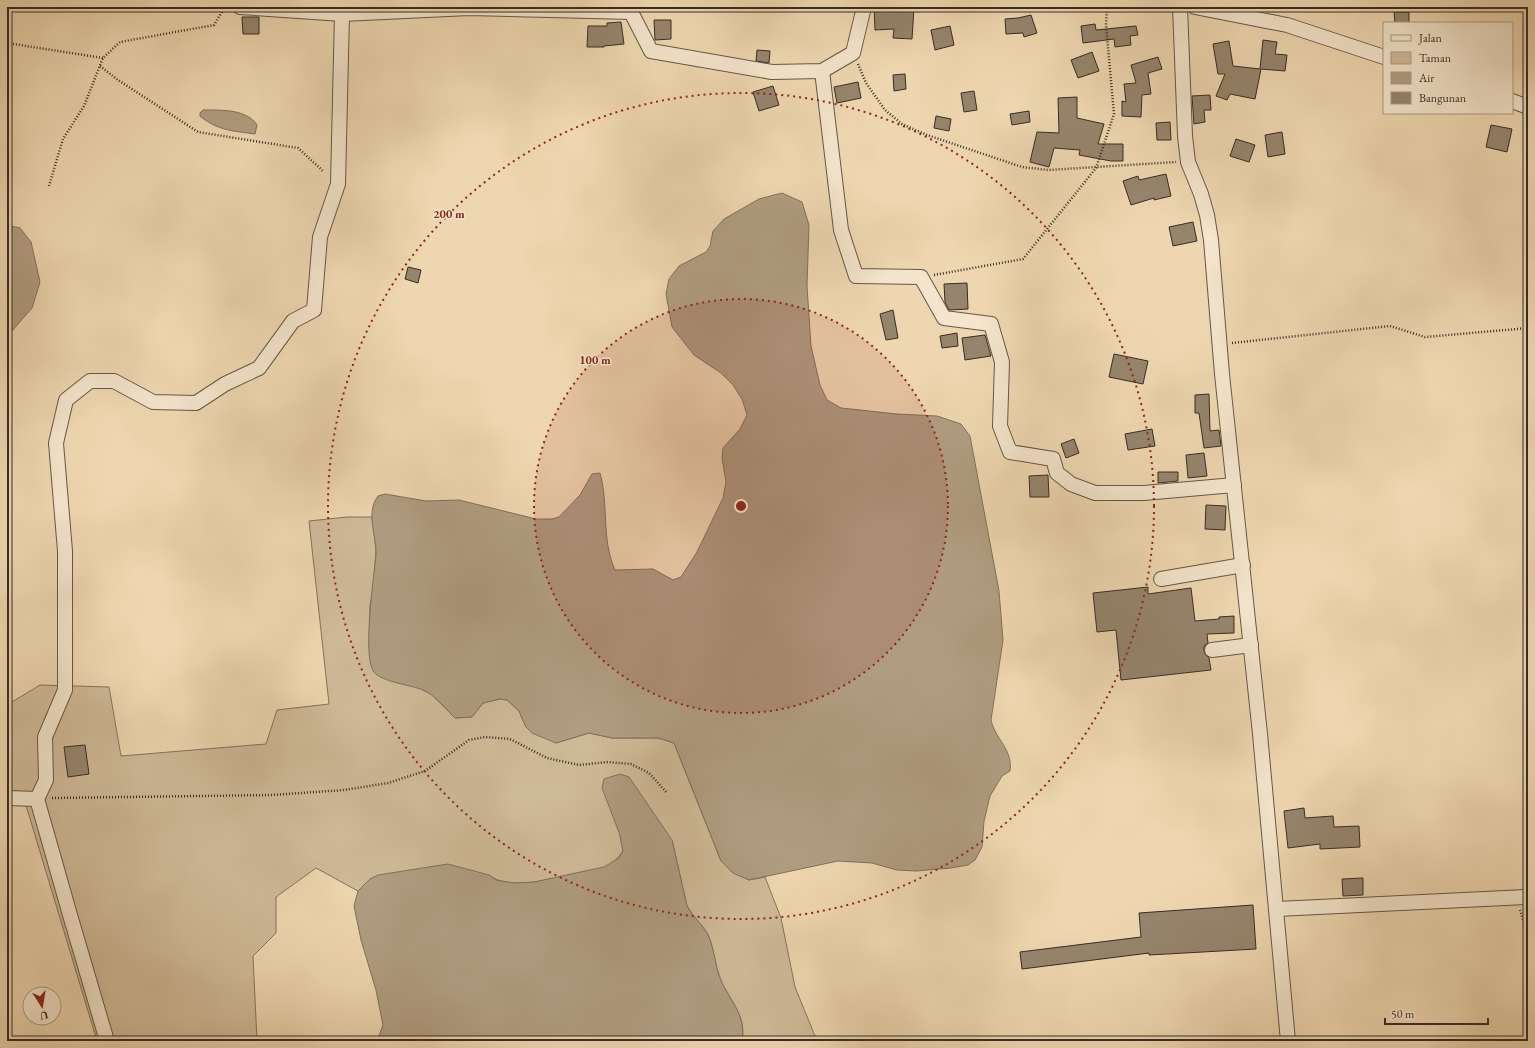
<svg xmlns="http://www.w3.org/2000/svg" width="1535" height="1048" viewBox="0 0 1535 1048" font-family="'EB Garamond',serif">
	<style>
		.green { fill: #cfba98; stroke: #83735e }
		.water { fill: #b09d81; stroke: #80705c }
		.building { fill: #96856d; stroke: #372c25 }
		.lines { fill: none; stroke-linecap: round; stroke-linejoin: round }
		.minor-casing { stroke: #655748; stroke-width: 16 }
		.path { stroke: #372c25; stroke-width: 2.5; stroke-dasharray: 1 2; stroke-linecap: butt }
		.minor { stroke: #f4e5cc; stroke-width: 14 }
		.ring { fill: none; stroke: #8f2418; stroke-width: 2; stroke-dasharray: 2 4 }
		.centre { fill: #8f2418; stroke: #f4e5cc; stroke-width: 2 }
		.ring-label { font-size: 12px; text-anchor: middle; font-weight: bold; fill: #8f2418; stroke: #f4e5cc; stroke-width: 3; stroke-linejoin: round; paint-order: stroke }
	</style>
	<rect width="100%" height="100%" fill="#eed7b0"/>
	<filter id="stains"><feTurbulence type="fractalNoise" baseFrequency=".005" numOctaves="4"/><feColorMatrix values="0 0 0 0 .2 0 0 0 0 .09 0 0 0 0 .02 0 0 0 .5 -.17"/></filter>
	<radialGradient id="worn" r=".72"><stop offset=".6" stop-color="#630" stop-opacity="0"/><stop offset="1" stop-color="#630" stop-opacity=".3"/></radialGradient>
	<path class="green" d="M347,517H372L376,550L373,590L370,605L369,647L371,665L431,694L455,718L472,717L483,703L500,699L507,700L519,711L526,727L556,743L589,733L612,738H658L674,743L721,861L749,880L765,877L781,918L795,987L817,1041H742C747,1013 727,999 719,975C715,964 713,943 707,933C701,923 692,916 687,906L672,840L620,835L623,851C619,858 612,863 605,867C597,870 586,871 578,873C553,878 511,892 489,875L370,879L358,891L316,868L276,897V933L253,956L257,1041H97L25,802H7V705L40,685L109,687L121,756L266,744L277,710L329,704L309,521Z"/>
	<g class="water">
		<path d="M203,110C221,110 247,109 257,125L255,134C234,131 218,131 200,116V113Z"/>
		<path d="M782,193L802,202L809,225L807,286L811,346L820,385L827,400L841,408L897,414L937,416L961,424L970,436L999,591L1003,640L991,720C995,739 1013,749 1010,771L1002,776L990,796L984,821L982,847L975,860L968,865L951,868L916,871L897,870L872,863L838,861L749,880L733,873L721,861L674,743L658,738H612L589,733L556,743L532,733L526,727L519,711L507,700L500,699L483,703L472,717L455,718C445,708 435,695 423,690C411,685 382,682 374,672C362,657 374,577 376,555C377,535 365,513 378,496L385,494L426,501L459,500L536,519H552L559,517L580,495L592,474L600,473C609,505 601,539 615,570L653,569L673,580L681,577L697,552L723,498L726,482L722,458L723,448L740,429L747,415L742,399L733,385L721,373L694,355L672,327L666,294L669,279L679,266L706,252L710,246L713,231L724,219L759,199Z"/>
		<polygon points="7,225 20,228 31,242 40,282 32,308 11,332 7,333"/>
		<path d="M620,774L629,777L672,840L687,906C692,916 701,923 707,933C713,943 715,964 719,975C727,999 747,1013 742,1041H377L383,1025L376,990L361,940L354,906L358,891L370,879L378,875L448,864L489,875L496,880L514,883L534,882L604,867L619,858L623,851L620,835L602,788L604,779Z"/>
	</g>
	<g class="building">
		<polygon points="874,7 914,7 912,39 893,38 894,29 875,30"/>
		<polygon points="1394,12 1409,12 1409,23 1395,23"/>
		<polygon points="1031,15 1037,33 1024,37 1023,33 1006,34 1005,19 1018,18"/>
		<polygon points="242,17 259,17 259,34 243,34"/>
		<polygon points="654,20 671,20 671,39 655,40"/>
		<polygon points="621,22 624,44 604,46 604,47 587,47 588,26 607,26 607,23"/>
		<polygon points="1095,24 1096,30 1136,26 1138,35 1130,36 1131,45 1115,47 1114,39 1083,43 1081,26"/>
		<polygon points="950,26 954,45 935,50 931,30"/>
		<polygon points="1263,40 1277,42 1275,54 1287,55 1285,71 1261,69 1255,99 1230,94 1227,100 1216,96 1225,74 1218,74 1213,44 1229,41 1233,66 1260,69"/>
		<polygon points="757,50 770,51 769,63 756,61"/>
		<polygon points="1092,52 1099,71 1078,78 1071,60"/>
		<polygon points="1158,57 1162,69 1148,73 1151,94 1142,95 1141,117 1122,116 1122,101 1126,102 1124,84 1136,83 1131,65"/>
		<polygon points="905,74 906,89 894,91 893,75"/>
		<polygon points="858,82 861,98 837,103 834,87"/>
		<polygon points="773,86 779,105 759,111 753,92"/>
		<polygon points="974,91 977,110 964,112 961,93"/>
		<polygon points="1210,95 1211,110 1204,110 1205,122 1194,124 1192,96"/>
		<polygon points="1077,97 1077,118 1104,124 1098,144 1123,144 1123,161 1111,161 1079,155 1080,150 1054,148 1049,167 1030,162 1037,132 1059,133 1058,98"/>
		<polygon points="1029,111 1030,122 1012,125 1010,114"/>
		<polygon points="936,116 951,119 949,131 934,128"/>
		<polygon points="1170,122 1171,140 1157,140 1156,123"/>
		<polygon points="1491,125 1512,129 1507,152 1486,147"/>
		<polygon points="1282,132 1285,154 1268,157 1265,135"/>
		<polygon points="1236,139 1255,145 1249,162 1230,156"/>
		<polygon points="1166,174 1171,196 1154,200 1154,198 1131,205 1123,181 1138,176 1139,180"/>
		<polygon points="1193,222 1197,241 1173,246 1169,227"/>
		<polygon points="408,267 421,270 418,283 405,279"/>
		<polygon points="967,283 968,309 949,310 945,302 944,284"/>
		<polygon points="893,310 898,338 886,340 880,314"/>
		<polygon points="957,333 958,346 942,348 940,336"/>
		<polygon points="985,335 991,356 965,360 962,338"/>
		<polygon points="1114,354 1148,361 1143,384 1109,377"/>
		<polygon points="1209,394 1210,431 1219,430 1221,446 1204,448 1199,413 1195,413 1195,395"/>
		<polygon points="1152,429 1155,446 1128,450 1125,434"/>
		<polygon points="1074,439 1079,453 1066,458 1061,444"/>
		<polygon points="1204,453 1207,476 1188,478 1186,455"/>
		<polygon points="1158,472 1178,472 1178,481 1158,483"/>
		<polygon points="1048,475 1049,497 1030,497 1029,476"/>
		<polygon points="1206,505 1226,506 1225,530 1205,529"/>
		<polygon points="1148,587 1148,594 1191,588 1195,621 1219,619 1219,617 1234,616 1234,633 1207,634 1208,643 1204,646 1204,651 1206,655 1209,658 1211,670 1121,680 1116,630 1097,632 1093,593"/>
		<polygon points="85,745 89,774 68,777 64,747"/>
		<polygon points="1304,808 1305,818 1333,816 1334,827 1359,826 1360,847 1320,849 1320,844 1288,848 1284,811"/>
		<polygon points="1363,878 1363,895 1343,896 1342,879"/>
		<polygon points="1253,905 1256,949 1149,955 1149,953 1022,969 1020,952 1141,937 1139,913"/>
	</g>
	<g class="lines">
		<defs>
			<g id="minor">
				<polyline points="240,7 342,14 469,8 631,12 651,51 772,72 822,71 853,53 864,7"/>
				<polyline points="1180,7 1185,136 1188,162 1201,194 1207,215 1211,240 1222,374 1260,734 1288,1041"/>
				<polyline points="1195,7 1287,25 1384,57"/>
				<polyline points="822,71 841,230 856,276 921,277 944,318 991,324 1002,362 1000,426 1010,452 1053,459 1057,473 1071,484 1095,493 1144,493 1234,485"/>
				<polyline points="1512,101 1528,107"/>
				<polyline points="1161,579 1243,565"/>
				<polyline points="1212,650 1251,645"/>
				<polyline points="7,798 37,799"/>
				<polyline points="1277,909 1528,897"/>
				<polyline points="107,1041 70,915 37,799 46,780 45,737 65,690 65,551 56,443 66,400 90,381 114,381 153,402 196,403 225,384 259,368 293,321 314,310 320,237 338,184 342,14 340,7"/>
			</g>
		</defs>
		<use href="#minor" class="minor-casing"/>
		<g class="path">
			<polyline points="7,43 103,58"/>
			<polyline points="858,64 866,83 885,110 902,124 927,135 1022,167 1048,170 1176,162"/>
			<polyline points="100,66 118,80 198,132 298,148 324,172"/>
			<polyline points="49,186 63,139 84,106 103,58 120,42 214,25 225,7"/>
			<polyline points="934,275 1023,259 1096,168 1114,114 1106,25 1107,7"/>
			<polyline points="1232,343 1390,326 1425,337 1528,328"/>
			<polyline points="52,798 272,795 344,790 388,783 425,771 469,740 485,737 510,739 547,758 579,765 608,762 631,764 649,773 667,793"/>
			<polyline points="1520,910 1528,936"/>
		</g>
		<use href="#minor" class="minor"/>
	</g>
	<circle cx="741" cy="506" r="207" fill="#8f2418" fill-opacity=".12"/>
	<g class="ring">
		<circle cx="741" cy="506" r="207"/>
		<circle cx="741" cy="506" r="413"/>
	</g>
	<circle cx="741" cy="506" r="6" class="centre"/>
	<g class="ring-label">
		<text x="449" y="218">200 m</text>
		<text x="595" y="364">100 m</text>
	</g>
	<rect width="1535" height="1048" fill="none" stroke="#eed7b0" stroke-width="24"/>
	<rect x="8" y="8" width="1519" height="1032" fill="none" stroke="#372c25" stroke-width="2"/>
	<rect x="12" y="12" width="1511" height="1024" fill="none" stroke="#372c25"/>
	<rect x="1383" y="22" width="130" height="92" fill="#f4e5cc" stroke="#a89b89"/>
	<rect x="1391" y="35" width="20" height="6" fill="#f4e5cc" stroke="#a89b89"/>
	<text x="1419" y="42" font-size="12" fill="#372c25">Jalan</text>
	<rect x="1391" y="52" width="20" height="12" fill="#cfba98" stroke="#a89b89"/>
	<text x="1419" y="62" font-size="12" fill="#372c25">Taman</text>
	<rect x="1391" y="72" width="20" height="12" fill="#b09d81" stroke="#a89b89"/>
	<text x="1419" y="82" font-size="12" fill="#372c25">Air</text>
	<rect x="1391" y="92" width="20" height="12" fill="#96856d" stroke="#a89b89"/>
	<text x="1419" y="102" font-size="12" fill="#372c25">Bangunan</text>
	<g transform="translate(42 1006) rotate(168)"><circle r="19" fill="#f4e5cc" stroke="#a89b89"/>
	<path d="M0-3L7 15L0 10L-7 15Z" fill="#8f2418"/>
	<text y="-6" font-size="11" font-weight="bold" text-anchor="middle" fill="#372c25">U</text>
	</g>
	<path d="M1385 1018v6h103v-6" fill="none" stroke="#372c25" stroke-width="2"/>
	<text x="1391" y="1018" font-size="12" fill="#372c25" stroke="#f4e5cc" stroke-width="3" paint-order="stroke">50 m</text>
	<rect width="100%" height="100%" filter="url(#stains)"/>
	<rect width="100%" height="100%" fill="url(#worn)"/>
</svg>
